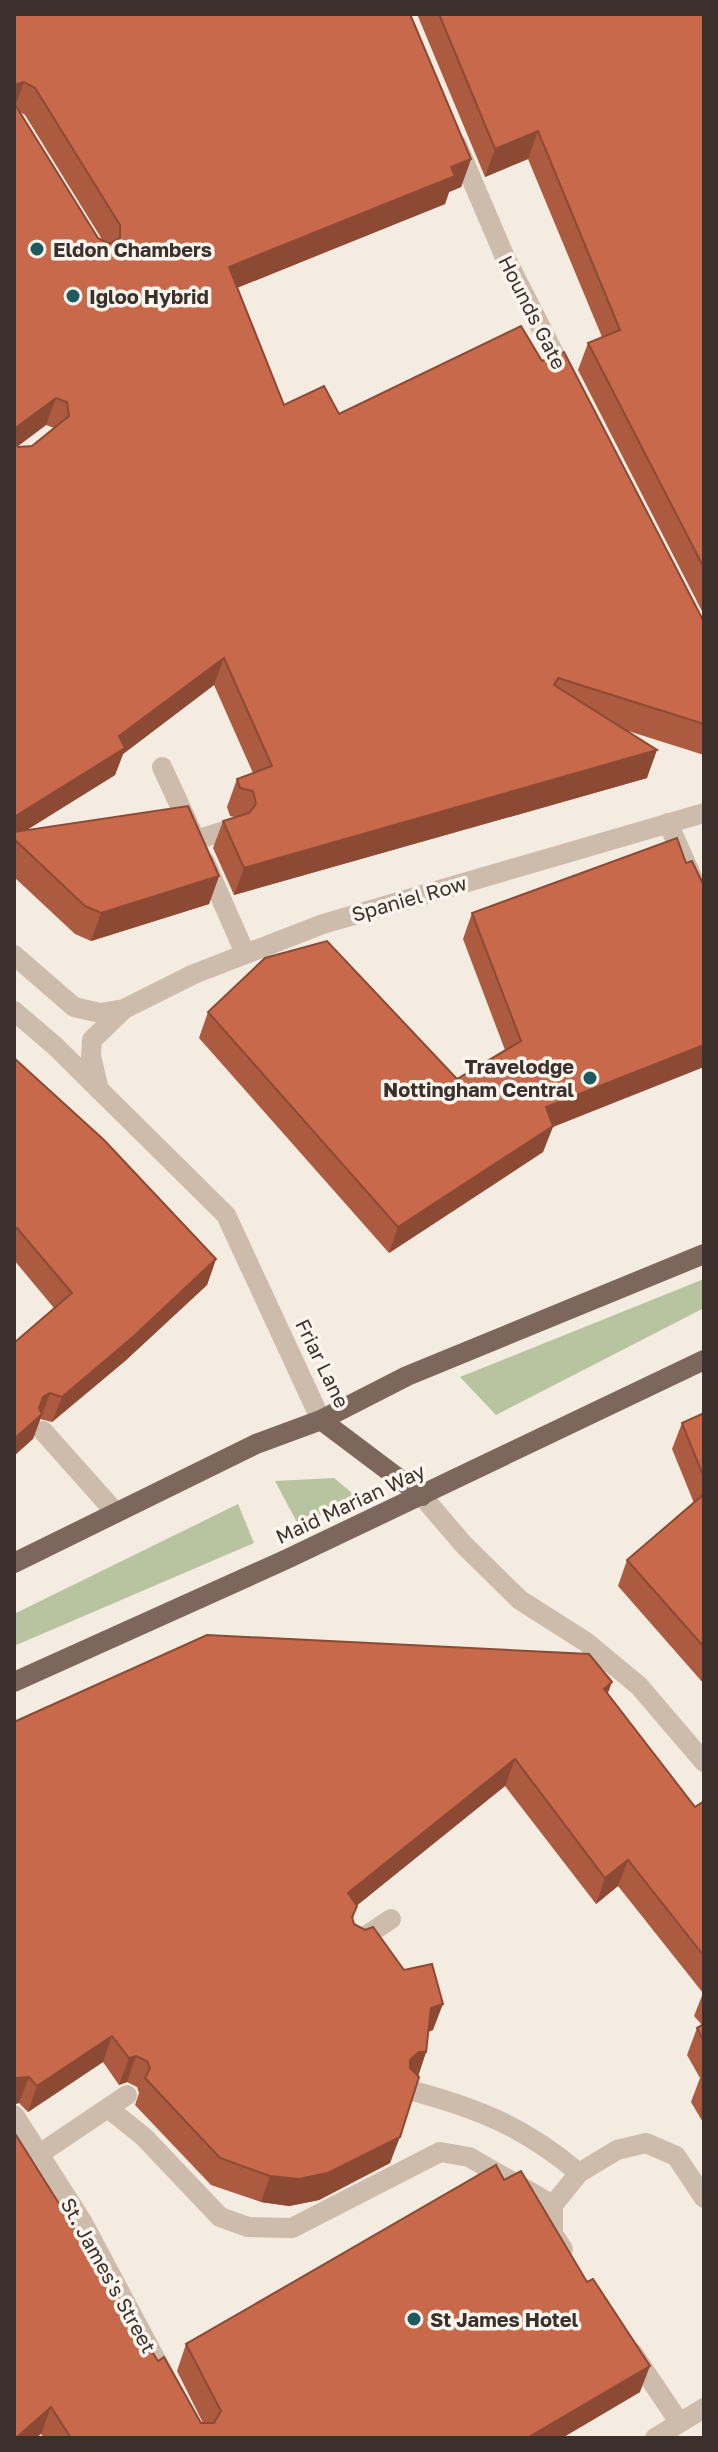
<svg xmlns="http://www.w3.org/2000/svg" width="718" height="2452" viewBox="0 0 718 2452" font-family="'Golos Text',sans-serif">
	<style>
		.green { fill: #b8c4a0 }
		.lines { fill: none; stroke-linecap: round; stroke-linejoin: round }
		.lane { stroke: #cdbbac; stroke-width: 20 }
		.street { stroke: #cdbbac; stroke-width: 20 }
		.primary { stroke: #7d675c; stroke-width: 20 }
		.wall { fill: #ac5a40; fill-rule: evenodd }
		.shaded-wall { fill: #8c4a34 }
		.building { fill: #c8694b; stroke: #8c4a34; stroke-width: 2 }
		.poi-dot { fill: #1f5a5e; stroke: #fbf5ee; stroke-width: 3 }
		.labels { text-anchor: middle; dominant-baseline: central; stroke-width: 7; stroke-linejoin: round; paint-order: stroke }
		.poi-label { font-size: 20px; font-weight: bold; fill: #3b302b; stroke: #fbf5ee; text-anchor: start }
		.street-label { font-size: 20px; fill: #3b302b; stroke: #fbf5ee }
	</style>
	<rect width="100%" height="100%" fill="#f4ebe1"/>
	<g class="green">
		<polygon points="704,1279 704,1308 496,1415 460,1377"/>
		<polygon points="334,1478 357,1497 299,1526 275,1481"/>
		<polygon points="238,1504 254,1543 14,1646 14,1614"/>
	</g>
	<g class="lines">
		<g class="lane">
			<polyline points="162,767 192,832"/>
			<polyline points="668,823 704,904"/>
			<polyline points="196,840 234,828"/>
			<polyline points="205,862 245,953"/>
			<polyline points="43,1431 116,1513"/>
			<polyline points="355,1943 391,1919"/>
			<path d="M413,2091C480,2109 526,2128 579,2173"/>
			<polyline points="108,2108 144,2137 220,2217 248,2227 292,2228 440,2152 469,2157 553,2205"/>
			<polyline points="38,2155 127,2095"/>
			<polyline points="563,2249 553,2234 553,2205 579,2173 617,2150 646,2143 676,2156 704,2198"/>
			<polyline points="632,2352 679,2422"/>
		</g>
		<g class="street">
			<polyline points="457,145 504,255 566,377"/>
			<polyline points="14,955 74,1007 100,1013 124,1009 194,974 323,924 704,813"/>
			<polyline points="14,1011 55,1046 226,1215 321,1420"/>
			<polyline points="99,1090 91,1056 92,1040 124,1009"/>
			<polyline points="422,1496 464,1545 520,1600 586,1642 639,1686 704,1762"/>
			<polyline points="14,2115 83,2223 164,2375"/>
			<polyline points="655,2438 704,2408"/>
		</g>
		<g class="primary">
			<polyline points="321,1420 422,1496"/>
			<polyline points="14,1563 256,1444 321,1420 407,1376 704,1254"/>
			<polyline points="14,1682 287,1559 704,1360"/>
		</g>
	</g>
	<g class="wall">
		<path d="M14,14L471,159L461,187L449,192L445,204L237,288L284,405L339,414L704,622V755L625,730L647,778L234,895L213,848L223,821L235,817L230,816L227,807L237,779L253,773L214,685L123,754L115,775L28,829L219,876L209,904L91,941L75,934L14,877ZM20,112L25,115L103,241L98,238ZM46,425L54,428L32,446L18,447V446Z"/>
		<polygon points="417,14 704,14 704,615 578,370 588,343 602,337 528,159 485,177"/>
		<polygon points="677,838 552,1127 543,1152 389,1253 199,1038 208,1012 457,1079 505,1050 463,939 472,913"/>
		<polygon points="14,1058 216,1259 207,1285 125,1361 52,1422 40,1419 33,1439 54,1308 14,1260"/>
		<polygon points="704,1413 704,1684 618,1586 627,1560 694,1503 672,1449 682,1423"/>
		<polygon points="608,1694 695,1807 704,1801 704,2124 691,2102 700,2078 687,2055 697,2028 702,2025 694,2016 703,1993 618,1886 596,1904 505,1786 357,1905 353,1919 354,1924 433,2030 428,2032 426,2052 390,2163 319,2200 289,2206 261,2202 211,2185 135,2105 139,2093 137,2087 127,2082 119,2085 103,2062 28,2112 19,2103 15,2104 14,1722"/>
		<polygon points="14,2132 158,2361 201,2423 203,2423 177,2371 186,2344 504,2180 640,2392 562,2438 44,2438 41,2434"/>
	</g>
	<g class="shaded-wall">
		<polygon points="24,82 14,109 14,89 17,84"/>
		<polygon points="538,131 528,159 485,177 495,149"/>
		<polygon points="471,159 461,187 449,192 445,204 219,295 229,267"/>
		<polygon points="56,398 46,425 14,449 14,429"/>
		<polygon points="224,658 214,685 123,754 115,775 14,838 14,817"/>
		<polygon points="657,750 647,778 234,895 244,868"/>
		<polygon points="219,876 209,904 91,941 101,913"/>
		<polygon points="704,1045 704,1067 553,1127 543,1152 389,1253 398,1227 546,1107"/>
		<polygon points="216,1259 207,1285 125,1361 52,1422 62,1397"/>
		<polygon points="50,1393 33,1439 14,1456 14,1439 43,1397"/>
		<polygon points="612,1682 602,1709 604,1689"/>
		<polygon points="515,1759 505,1786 339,1920 348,1893"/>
		<polygon points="628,1860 618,1886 596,1904 605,1878"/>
		<polygon points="443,2004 433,2030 421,2034 431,2008"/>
		<polygon points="112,2036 103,2062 28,2112 37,2086"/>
		<polygon points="419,2052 426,2052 417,2079 409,2079 410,2060"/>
		<polygon points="136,2056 127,2082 119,2085 129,2058"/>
		<polygon points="29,2077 19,2103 15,2104 14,2106 14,2082 16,2078"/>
		<polygon points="400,2137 390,2163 319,2200 289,2206 261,2202 270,2176"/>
		<polygon points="650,2366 640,2392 562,2438 527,2438"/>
		<polygon points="51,2407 41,2434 36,2438 16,2438"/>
	</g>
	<g class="building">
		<polygon points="14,14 410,14 471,159 451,167 455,176 229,267 284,405 324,386 339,414 521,326 542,361 564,352 704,622 704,724 558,678 554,685 657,750 244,868 223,821 249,813 256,804 253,791 240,788 237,779 272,766 224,658 119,736 125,748 14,817 14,441 18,447 32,446 69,416 67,402 56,398 14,429 14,103 98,238 109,244 120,238 120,225 35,88 24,82 17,84 14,89"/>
		<polygon points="439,14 704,14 704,568 588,343 620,330 538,131 495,149"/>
		<polygon points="188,806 219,876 101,913 85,906 14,839 14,832"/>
		<polygon points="677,838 686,863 692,861 704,886 704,1045 546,1107 553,1126 398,1227 208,1012 265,958 327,941 457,1079 521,1041 472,913"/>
		<polygon points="14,1058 104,1140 216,1259 134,1336 62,1397 50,1393 43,1397 39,1408 42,1414 14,1439 14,1343 72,1293 17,1228 14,1231"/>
		<polygon points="704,1413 704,1478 682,1423"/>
		<polygon points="704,1494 704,1647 627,1560"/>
		<polygon points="207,1635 589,1654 612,1682 604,1689 695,1807 704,1801 704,1956 628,1860 605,1878 515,1759 348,1893 357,1906 352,1917 354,1924 365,1930 373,1927 404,1970 432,1964 443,2004 431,2008 426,2052 419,2052 410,2060 410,2068 419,2077 400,2137 328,2173 299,2179 270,2176 220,2158 145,2078 150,2068 147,2061 136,2056 129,2058 112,2036 37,2086 29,2077 16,2078 14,2082 14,1722"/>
		<polygon points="704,2024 704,2041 697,2028"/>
		<polygon points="14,2132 158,2361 164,2357 201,2423 214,2423 221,2411 186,2344 496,2165 504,2180 521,2171 587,2282 593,2279 650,2366 527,2438 71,2438 51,2407 16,2438 14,2438"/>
	</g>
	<g class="poi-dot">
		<circle cx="37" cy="249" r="8"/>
		<circle cx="73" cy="296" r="8"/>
		<circle cx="590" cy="1078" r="8"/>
		<circle cx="414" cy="2319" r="8"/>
	</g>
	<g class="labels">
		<g class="poi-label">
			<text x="53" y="249">Eldon Chambers</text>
			<text x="89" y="296">Igloo Hybrid</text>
			<text x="574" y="1066" text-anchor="end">Travelodge<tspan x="574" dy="23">Nottingham Central</tspan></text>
			<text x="430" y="2319">St James Hotel</text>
		</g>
		<g class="street-label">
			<text transform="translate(533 312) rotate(63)">Hounds Gate</text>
			<text transform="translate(409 898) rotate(-16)">Spaniel Row</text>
			<text transform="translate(323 1363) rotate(64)">Friar Lane</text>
			<text transform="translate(350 1503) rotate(-25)">Maid Marian Way</text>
			<text transform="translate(109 2275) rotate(61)">St. James's Street</text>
		</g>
	</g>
	<rect width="718" height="2452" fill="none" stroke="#3b302b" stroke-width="32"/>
</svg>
